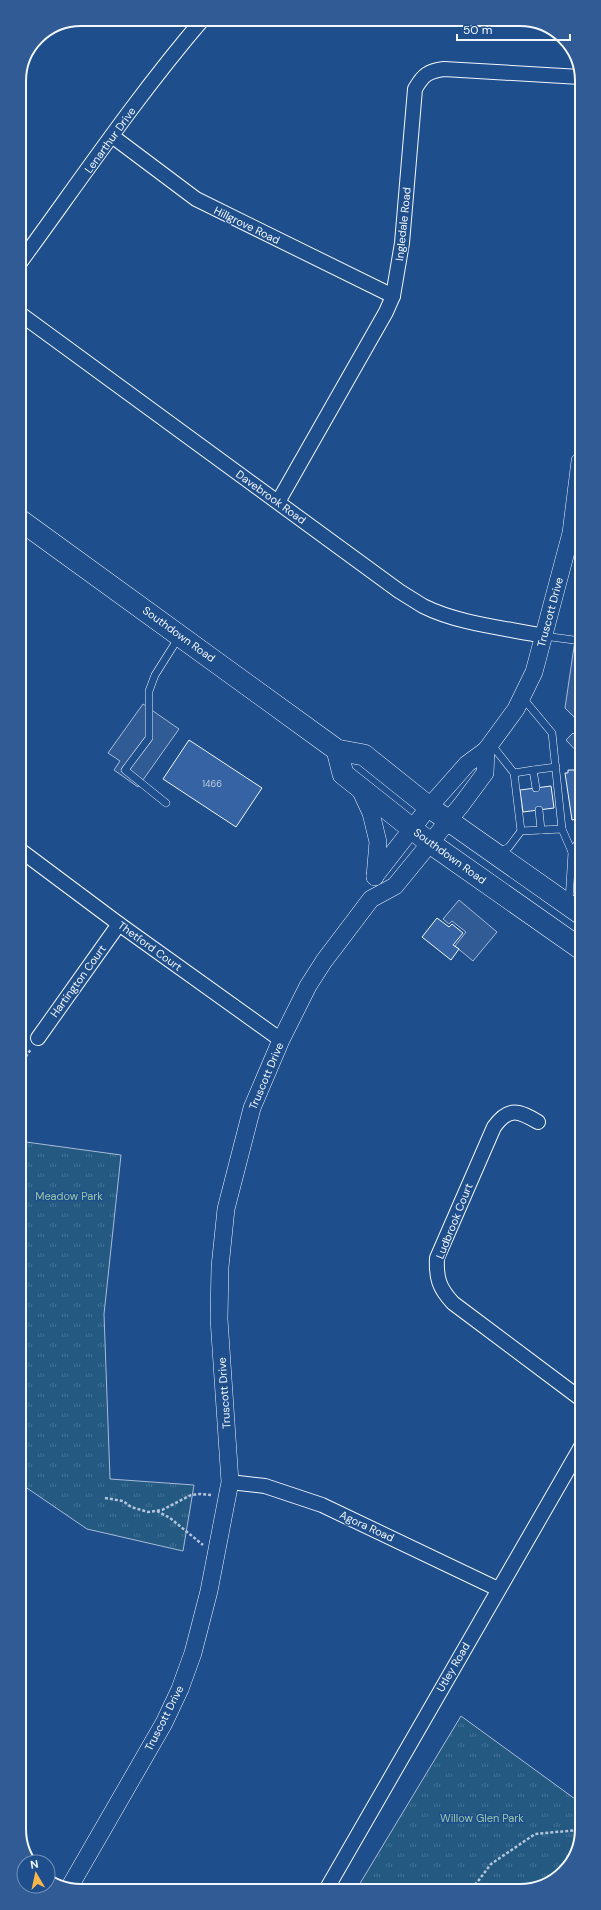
<svg xmlns="http://www.w3.org/2000/svg" width="601" height="1910" viewBox="0 0 601 1910" font-family="'DM Sans',sans-serif">
	<style>
		.park { fill: url(#park-tufts); stroke: #a8bbd7 }
		.parking { fill: #305b95; stroke: #a8bbd7 }
		.building { fill: #3563a3; stroke: #f2f6ff }
		.lines { fill: none; stroke-linecap: round; stroke-linejoin: round }
		.service-casing { stroke: #f2f6ff; stroke-width: 8 }
		.minor-casing { stroke: #f2f6ff; stroke-width: 16 }
		.tertiary-casing { stroke: #f2f6ff; stroke-width: 18 }
		.primary-casing { stroke: #f2f6ff; stroke-width: 22 }
		.path { stroke: #b3c4dc; stroke-width: 2.5; stroke-dasharray: 3 2; stroke-linecap: butt }
		.service { stroke: #1f4e8c; stroke-width: 7 }
		.minor { stroke: #1f4e8c; stroke-width: 14 }
		.tertiary { stroke: #1f4e8c; stroke-width: 17 }
		.primary { stroke: #1f4e8c; stroke-width: 21 }
		.labels { text-anchor: middle; dominant-baseline: central; stroke-width: 3; stroke-linejoin: round; paint-order: stroke }
		.number-label { font-size: 9px; fill: #c3d1e8 }
		.street-label { font-size: 11px; fill: #f2f6ff; stroke: #1f4e8c }
		.park-label { font-size: 11px; fill: #97c8a6; stroke: #1f4e8c }
		.rim { fill: none; stroke: #f2f6ff; stroke-width: 2 }
	</style>
	<defs>
		<pattern id="park-tufts" width="24" height="20" patternUnits="userSpaceOnUse"><rect width="24" height="20" fill="#245a82"/><path d="M3 7l-1-3M5 7V3M7 7l1-3M15 17l-1-3M17 17v-4M19 17l1-3" fill="none" stroke="#447295"/></pattern>
	</defs>
	<rect width="100%" height="100%" fill="#1f4e8c"/>
	<g class="park">
		<polygon points="20,1140 26,1142 121,1155 104,1314 110,1479 194,1485 183,1551 87,1529 21,1484"/>
		<polygon points="461,1716 582,1804 582,1829 569,1867 536,1889 356,1890"/>
	</g>
	<g class="parking">
		<polygon points="581,599 581,724 565,708"/>
		<polygon points="143,704 179,729 138,787 114,770 120,761 108,753"/>
		<polygon points="573,733 581,741 581,756 566,740"/>
		<polygon points="459,900 497,932 473,961 455,946 466,932 452,921 449,924 443,919"/>
	</g>
	<g class="building">
		<polygon points="189,740 262,788 236,827 163,779"/>
		<polygon points="568,770 574,770 575,772 579,771 581,818 572,820 565,773 568,773"/>
		<polygon points="551,786 554,808 523,812 520,790"/>
		<polygon points="437,918 449,927 452,924 463,933 453,945 459,949 451,960 422,937"/>
	</g>
	<g class="lines">
		<defs>
			<g id="service">
				<polyline points="544,636 581,641"/>
				<polyline points="522,697 552,733 562,829"/>
				<polyline points="491,744 514,773 521,831"/>
				<polyline points="533,770 556,767"/>
				<polyline points="514,773 533,770 536,788"/>
				<polyline points="166,803 125,770 149,738 149,691 155,675 179,637"/>
				<polyline points="539,810 541,830"/>
				<polyline points="499,852 509,847 521,831 562,829 572,852 569,901"/>
				<polyline points="572,852 581,838"/>
			</g>
			<g id="minor">
				<polyline points="112,136 196,199 393,296"/>
				<path d="M19,264C79,182 137,96 203,19"/>
				<path d="M19,313L399,591C407,596 415,601 423,606C459,624 505,628 544,636"/>
				<path d="M278,502L386,312L393,296L402,243L415,89C423,75 428,71 444,69L580,77"/>
				<polyline points="20,850 119,924 281,1040"/>
				<polyline points="38,1038 119,924"/>
				<path d="M538,1122C519,1111 509,1106 494,1127L437,1258C436,1278 439,1288 453,1303L581,1399"/>
				<polyline points="230,1482 265,1486 322,1505 498,1589"/>
				<polyline points="326,1890 582,1445"/>
			</g>
			<g id="tertiary">
				<polyline points="359,787 371,813 378,842 375,877"/>
				<polyline points="375,876 429,807 467,764 486,750 516,709 534,672 571,533 580,461"/>
				<polyline points="69,1888 164,1723 180,1689 193,1653 209,1591 230,1482 219,1319 220,1267 226,1209 252,1108 281,1040 308,986 324,961 371,899 395,886 462,804 485,773 486,750"/>
			</g>
			<g id="primary">
				<polyline points="20,520 337,750 364,755 429,807 581,914"/>
				<polyline points="337,750 343,774 430,843 581,949"/>
			</g>
		</defs>
		<use href="#service" class="service-casing"/>
		<use href="#minor" class="minor-casing"/>
		<use href="#tertiary" class="tertiary-casing"/>
		<use href="#primary" class="primary-casing"/>
		<g class="path">
			<polyline points="20,1065 31,1049"/>
			<polyline points="105,1498 123,1501 131,1507 148,1512 162,1510 191,1495 200,1494 211,1495"/>
			<polyline points="157,1511 170,1518 203,1545"/>
			<polyline points="472,1889 491,1864 535,1834 578,1830 581,1832"/>
		</g>
		<use href="#service" class="service"/>
		<use href="#minor" class="minor"/>
		<use href="#tertiary" class="tertiary"/>
		<use href="#primary" class="primary"/>
	</g>
	<g class="labels">
		<g class="number-label">
			<text x="212" y="784">1466</text>
		</g>
		<g class="street-label">
			<text transform="translate(110 140) rotate(-54)">Lenarthur Drive</text>
			<text transform="translate(403 224) rotate(-84)">Ingledale Road</text>
			<text transform="translate(247 225) rotate(26)">Hillgrove Road</text>
			<text transform="translate(271 497) rotate(36)">Davebrook Road</text>
			<text transform="translate(550 612) rotate(-75)">Truscott Drive</text>
			<text transform="translate(179 634) rotate(36)">Southdown Road</text>
			<text transform="translate(450 856) rotate(36)">Southdown Road</text>
			<text transform="translate(150 946) rotate(36)">Thetford Court</text>
			<text transform="translate(78 981) rotate(-54)">Hartington Court</text>
			<text transform="translate(266 1076) rotate(-67)">Truscott Drive</text>
			<text transform="translate(454 1221) rotate(-68)">Ludbrook Court</text>
			<text transform="translate(224 1393) rotate(-94)">Truscott Drive</text>
			<text transform="translate(367 1526) rotate(25)">Agora Road</text>
			<text transform="translate(453 1667) rotate(-60)">Utley Road</text>
			<text transform="translate(164 1718) rotate(-63)">Truscott Drive</text>
		</g>
		<g class="park-label">
			<text x="69" y="1196">Meadow Park</text>
			<text x="482" y="1818">Willow Glen Park</text>
		</g>
	</g>
	<path d="M0 0H601V1910H0ZM81 26H520A55 55 0 0 1 575 81V1829A55 55 0 0 1 520 1884H81A55 55 0 0 1 26 1829V81A55 55 0 0 1 81 26Z" fill="#305b95" fill-rule="evenodd"/>
	<path class="rim" d="M81 26H520A55 55 0 0 1 575 81V1829A55 55 0 0 1 520 1884H81A55 55 0 0 1 26 1829V81A55 55 0 0 1 81 26Z"/>
	<g transform="translate(36 1874) rotate(351)"><circle r="19" fill="#1f4e8c" stroke="#7391ba"/>
	<path d="M0-3L7 15L0 10L-7 15Z" fill="#ffb74d"/>
	<text y="-6" font-size="11" font-weight="bold" text-anchor="middle" fill="#f2f6ff">N</text>
	</g>
	<path d="M457 34v6h113v-6" fill="none" stroke="#f2f6ff" stroke-width="2"/>
	<text x="463" y="34" font-size="12" fill="#f2f6ff" stroke="#1f4e8c" stroke-width="3" paint-order="stroke">50 m</text>
</svg>
